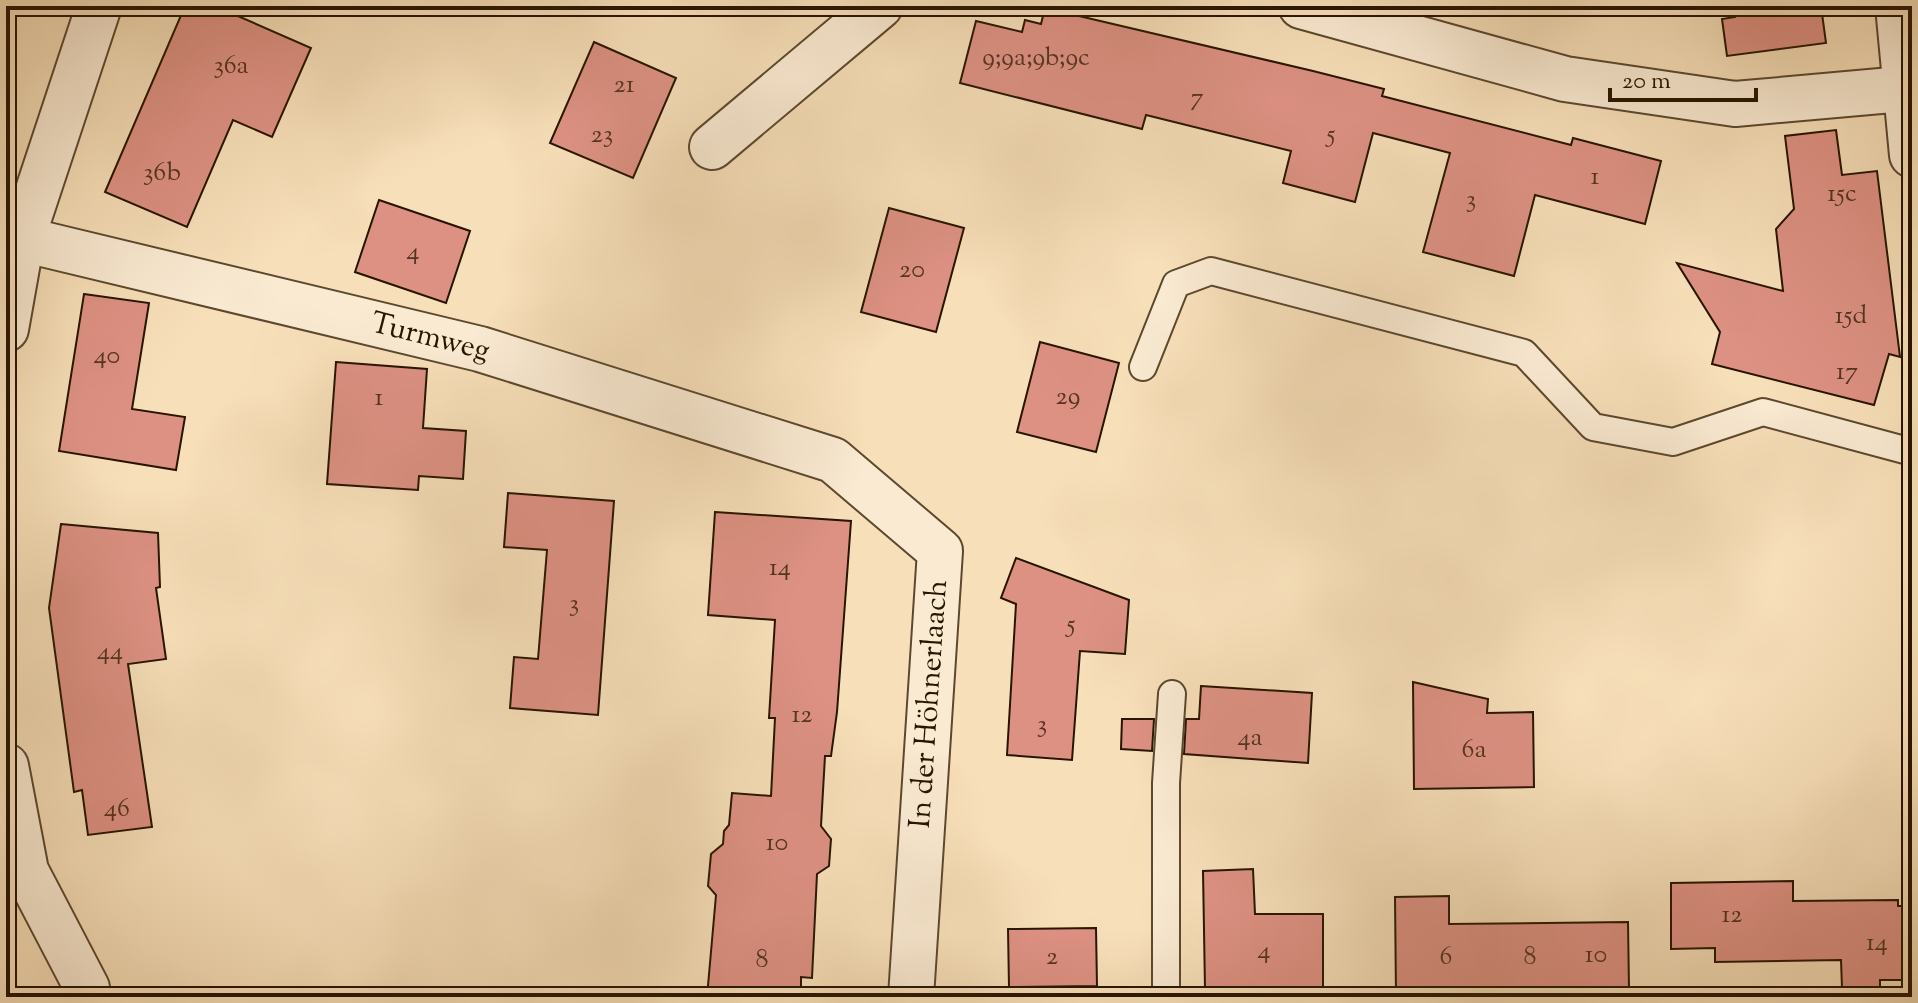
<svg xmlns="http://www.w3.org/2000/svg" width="1918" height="1003" viewBox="0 0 1918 1003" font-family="'Sorts Mill Goudy',serif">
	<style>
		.building { fill: #dd9183; stroke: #281500; stroke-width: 2 }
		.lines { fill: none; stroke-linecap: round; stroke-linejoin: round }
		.service-casing { stroke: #5c482e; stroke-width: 30 }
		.minor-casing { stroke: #5c482e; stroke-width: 48 }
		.service { stroke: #faead2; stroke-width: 26 }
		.minor { stroke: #faead2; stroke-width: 44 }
		.labels { text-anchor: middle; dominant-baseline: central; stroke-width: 8; stroke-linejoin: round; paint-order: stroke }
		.number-label { font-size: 26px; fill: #553421 }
		.street-label { font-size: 30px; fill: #281500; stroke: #faead2 }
	</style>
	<rect width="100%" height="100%" fill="#f7dfb9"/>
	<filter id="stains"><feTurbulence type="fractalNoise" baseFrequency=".0025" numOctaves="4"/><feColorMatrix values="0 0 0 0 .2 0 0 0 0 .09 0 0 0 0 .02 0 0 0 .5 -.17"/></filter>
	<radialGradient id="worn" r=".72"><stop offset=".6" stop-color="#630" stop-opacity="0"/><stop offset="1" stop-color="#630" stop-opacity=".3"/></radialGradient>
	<g class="building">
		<polygon points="185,6 215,6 311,48 272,137 233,120 187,227 105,192"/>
		<polygon points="1733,6 1821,6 1826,43 1727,56 1722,19 1735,17"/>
		<polygon points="1045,8 1313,71 1384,89 1382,96 1571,145 1573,138 1661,161 1645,224 1535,195 1514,276 1423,252 1450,153 1373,133 1355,202 1283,183 1291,151 1146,115 1142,129 960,83 976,21 1022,32 1025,20 1041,24"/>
		<polygon points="594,42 676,78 633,178 550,143"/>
		<polygon points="1836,130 1842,175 1877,171 1900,357 1889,354 1874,405 1712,364 1720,332 1677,263 1783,291 1776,229 1794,209 1785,136"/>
		<polygon points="379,200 470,231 446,303 355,272"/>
		<polygon points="889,208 964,228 936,332 861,312"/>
		<polygon points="84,294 149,303 132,409 185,417 176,470 59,451"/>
		<polygon points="1040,342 1119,363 1096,452 1017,432"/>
		<polygon points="336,362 427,369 423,428 466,431 463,479 419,476 418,490 327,484"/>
		<polygon points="508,493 614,501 598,715 510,708 514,657 538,659 547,550 504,547"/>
		<polygon points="715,512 851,521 837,712 831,756 825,756 821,826 831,839 829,866 817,874 812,978 801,977 801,997 707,997 716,895 708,886 711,854 723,844 724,831 729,825 732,793 771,796 775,718 769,718 775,620 708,615"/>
		<polygon points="61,524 158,533 160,587 156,588 166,659 128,664 152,827 88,835 82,790 74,792 49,608"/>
		<polygon points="1016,558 1129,600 1125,654 1080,651 1072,760 1007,755 1016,604 1001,598"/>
		<polygon points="1413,682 1488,699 1487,713 1533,712 1534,787 1414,789"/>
		<polygon points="1201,686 1312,693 1308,763 1184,754 1186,719 1199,719"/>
		<polygon points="1122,719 1154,719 1152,751 1121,749"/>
		<polygon points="1253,869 1255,914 1323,914 1323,988 1205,989 1203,871"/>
		<polygon points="1793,881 1793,901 1898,900 1898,906 1912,906 1912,980 1880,980 1880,988 1842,988 1841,960 1715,962 1715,948 1671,949 1671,883"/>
		<polygon points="1449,896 1449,924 1628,922 1629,988 1611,988 1611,993 1396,996 1395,897"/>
		<polygon points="1096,928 1097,986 1009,987 1008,929"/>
	</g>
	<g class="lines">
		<defs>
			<g id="service">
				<polyline points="1143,367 1176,284 1211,271 1524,353 1593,427 1673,442 1763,412 1912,452"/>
				<polyline points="1166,997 1166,783 1172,694"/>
			</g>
			<g id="minor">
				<polyline points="1301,6 1565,79 1735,104 1903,89"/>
				<polyline points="1898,6 1912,155"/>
				<polyline points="712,147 880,6"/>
				<polyline points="22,239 480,349 833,460 940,551 911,997"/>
				<polyline points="6,329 22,239 99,6"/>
				<polyline points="6,766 26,871 87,988 88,997"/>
			</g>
		</defs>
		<use href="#service" class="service-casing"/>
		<use href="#minor" class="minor-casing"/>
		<use href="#service" class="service"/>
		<use href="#minor" class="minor"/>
	</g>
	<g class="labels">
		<g class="number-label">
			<text x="1036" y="58">9;9a;9b;9c</text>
			<text x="231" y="66">36a</text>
			<text x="624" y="85">21</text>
			<text x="1197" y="98">7</text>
			<text x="602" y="135">23</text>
			<text x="1331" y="135">5</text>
			<text x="162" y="173">36b</text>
			<text x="1595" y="177">1</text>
			<text x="1842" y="194">15c</text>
			<text x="1471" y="200">3</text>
			<text x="413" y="252">4</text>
			<text x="912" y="270">20</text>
			<text x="1851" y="316">15d</text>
			<text x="107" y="356">40</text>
			<text x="1847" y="372">17</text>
			<text x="1068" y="397">29</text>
			<text x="379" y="398">1</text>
			<text x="780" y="568">14</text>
			<text x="574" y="604">3</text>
			<text x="1071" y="625">5</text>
			<text x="110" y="652">44</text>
			<text x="802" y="715">12</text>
			<text x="1042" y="725">3</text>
			<text x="1250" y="738">4a</text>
			<text x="1474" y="750">6a</text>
			<text x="117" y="809">46</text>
			<text x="777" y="843">10</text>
			<text x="1732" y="915">12</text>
			<text x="1877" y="943">14</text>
			<text x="1264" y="951">4</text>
			<text x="1596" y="955">10</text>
			<text x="1052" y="957">2</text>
			<text x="1446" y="957">6</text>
			<text x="1530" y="957">8</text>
			<text x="762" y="960">8</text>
		</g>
		<g class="street-label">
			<text transform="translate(430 338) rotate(14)">Turmweg</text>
			<text transform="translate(930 704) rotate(-86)">In der Höhnerlaach</text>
		</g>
	</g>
	<rect width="1918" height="1003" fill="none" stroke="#f7dfb9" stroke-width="32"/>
	<rect x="8" y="8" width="1902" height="987" fill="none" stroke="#281500" stroke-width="4"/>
	<rect x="16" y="16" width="1886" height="971" fill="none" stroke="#281500" stroke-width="2"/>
	<path d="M1610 88v12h146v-12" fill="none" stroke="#281500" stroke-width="4"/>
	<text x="1622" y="88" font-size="24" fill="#281500" stroke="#faead2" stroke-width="6" paint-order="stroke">20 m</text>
	<rect width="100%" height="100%" filter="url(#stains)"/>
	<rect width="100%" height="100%" fill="url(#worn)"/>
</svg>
